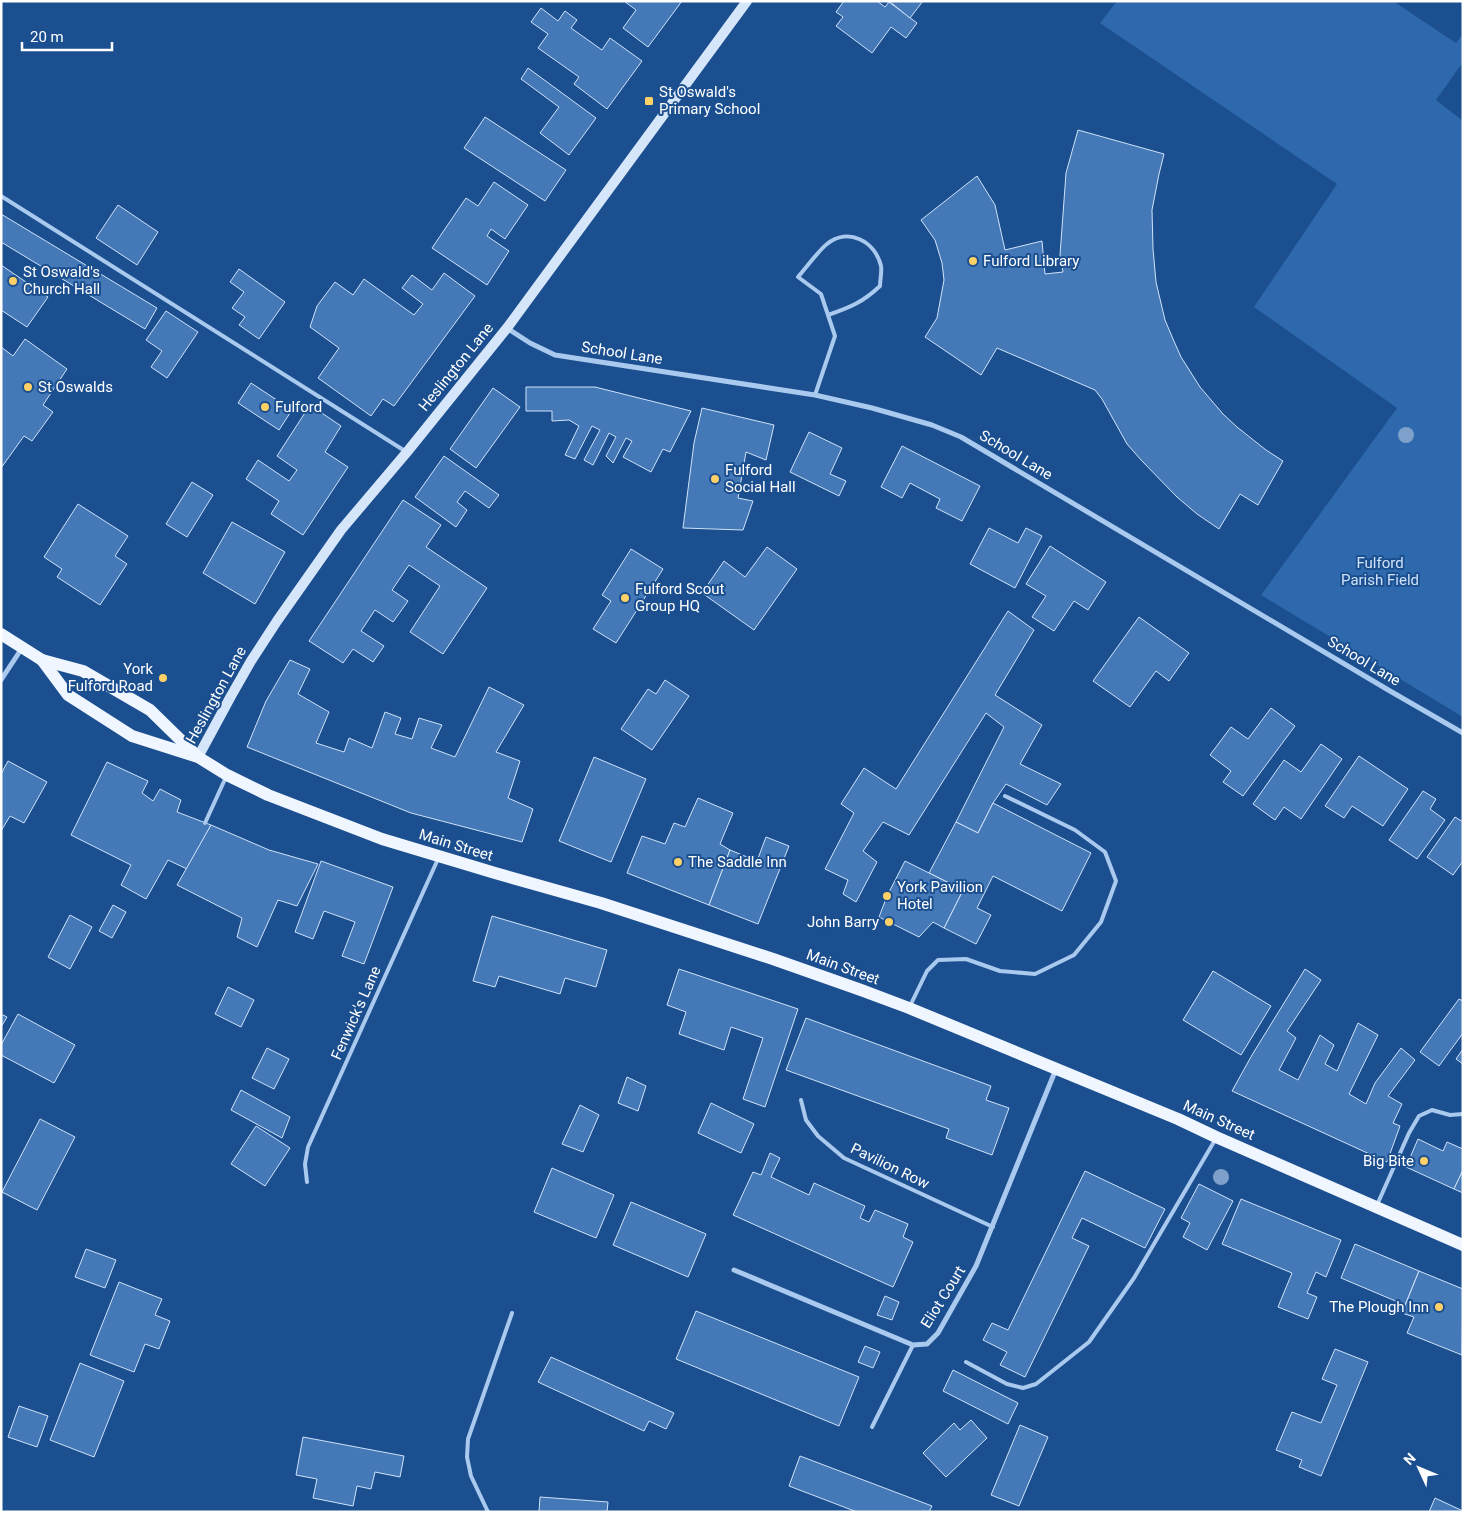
<svg xmlns="http://www.w3.org/2000/svg" width="1464" height="1513" viewBox="0 0 1464 1513" font-family="Roboto,sans-serif">
	<style>
		.green { fill: #2e69ad }
		.building { fill: #4478b7; stroke: #cfe3fa }
		.lines { fill: none; stroke-linecap: round; stroke-linejoin: round }
		.lane { stroke: #a9c9ee; stroke-width: 4 }
		.street { stroke: #a9c9ee; stroke-width: 5 }
		.secondary { stroke: #d6e6fa; stroke-width: 10 }
		.primary { stroke: #f0f6ff; stroke-width: 12 }
		.tree { fill: #7ea0ca }
		.poi-dot { fill: #ffd166; stroke: #1b4f8f; stroke-width: 2 }
		.labels { text-anchor: middle; dominant-baseline: central; stroke-width: 4; stroke-linejoin: round; paint-order: stroke }
		.poi-label { font-size: 15px; fill: #fff; stroke: #1b4f8f; text-anchor: start }
		.street-label { font-size: 15px; fill: #fff; stroke: #1b4f8f }
		.park-label { font-size: 15px; fill: #cfe3fa; stroke: #1b4f8f }
	</style>
	<rect width="100%" height="100%" fill="#1b4f8f"/>
	<polygon class="green" points="1117,1 1393,1 1456,43 1463,34 1463,62 1436,100 1463,121 1463,717 1261,595 1397,408 1254,307 1337,184 1100,23"/>
	<g class="building">
		<polygon points="624,1 682,1 648,47 623,28 636,10"/>
		<polygon points="844,1 877,1 885,7 889,2 917,23 906,38 891,27 872,53 836,26 843,17 836,12"/>
		<polygon points="889,1 923,1 910,18"/>
		<polygon points="541,8 558,21 565,11 577,20 571,28 602,50 610,38 642,61 607,109 574,84 579,77 538,48 548,34 531,22"/>
		<polygon points="528,68 596,118 569,155 540,133 559,107 521,79"/>
		<polygon points="485,117 566,170 545,201 464,148"/>
		<polygon points="1078,130 1164,154 1159,174 1152,210 1153,249 1156,282 1165,320 1173,339 1181,357 1200,387 1223,414 1237,427 1266,450 1283,461 1258,505 1240,494 1219,529 1197,514 1177,497 1142,461 1127,444 1102,399 1095,390 997,348 981,375 925,337 937,318 944,280 942,263 935,240 921,220 977,176 995,205 1005,250 1042,241 1045,274 1063,272 1060,255 1066,173"/>
		<polygon points="494,182 528,205 505,239 491,229 487,236 509,251 487,285 432,248 466,198 478,206"/>
		<polygon points="118,205 158,232 137,265 96,238"/>
		<polygon points="1,214 157,308 145,329 1,242"/>
		<polygon points="1,265 48,297 27,327 1,310"/>
		<polygon points="239,269 285,302 259,339 239,325 245,317 232,308 244,292 230,282"/>
		<polygon points="444,273 475,296 394,406 383,399 371,416 318,378 339,348 310,327 317,306 335,282 353,295 364,279 414,315 423,304 402,288 412,275 432,290"/>
		<polygon points="166,311 198,332 167,378 151,367 162,351 146,340"/>
		<polygon points="25,339 67,369 43,405 53,412 32,441 24,436 1,468 1,347 13,356"/>
		<polygon points="251,383 292,410 279,430 238,403"/>
		<polygon points="526,387 595,387 691,411 670,452 663,449 651,472 623,457 632,441 626,438 613,463 606,456 616,437 609,433 593,465 584,460 600,430 592,426 575,459 565,455 579,426 569,420 552,421 552,411 526,411"/>
		<polygon points="493,388 520,407 476,468 450,449"/>
		<polygon points="310,405 341,426 325,452 348,467 303,535 271,514 279,501 246,479 258,460 289,481 297,470 277,456"/>
		<polygon points="702,408 774,425 766,460 746,452 738,498 753,501 743,530 683,528 694,443"/>
		<polygon points="809,432 842,448 830,474 846,481 839,496 790,472"/>
		<polygon points="902,446 980,486 962,521 936,508 940,499 910,483 902,498 881,487"/>
		<polygon points="444,456 499,495 489,508 465,491 457,502 467,510 456,527 415,497"/>
		<polygon points="192,482 213,495 187,537 166,524"/>
		<polygon points="403,500 441,525 426,547 487,588 443,654 410,632 440,586 409,565 392,590 408,601 393,622 375,610 361,631 384,646 373,662 353,649 343,663 309,641"/>
		<polygon points="78,504 128,536 115,556 127,564 100,605 57,577 62,569 44,557"/>
		<polygon points="232,522 285,552 255,604 203,573"/>
		<polygon points="989,528 1018,543 1026,528 1042,536 1015,588 970,564"/>
		<polygon points="1050,546 1106,582 1088,610 1074,601 1054,631 1032,617 1046,596 1026,584"/>
		<polygon points="767,547 797,569 754,630 702,593 724,561 745,577"/>
		<polygon points="631,549 663,569 616,643 593,629 611,601 602,595"/>
		<polygon points="1008,611 1034,630 995,695 1042,725 1020,764 1061,784 1047,805 1006,784 993,803 978,833 956,822 1004,727 986,713 909,835 883,822 863,851 877,862 856,902 843,894 848,880 825,869 854,813 841,804 864,768 896,789"/>
		<polygon points="1139,617 1189,653 1169,681 1156,671 1130,707 1093,681"/>
		<polygon points="290,660 310,669 298,694 329,712 316,743 344,752 349,738 372,748 385,712 401,718 395,734 412,739 419,718 442,725 431,748 455,757 489,687 524,705 496,752 520,761 508,798 533,809 522,842 411,813 247,747 266,701"/>
		<polygon points="162,674 167,679 163,682 159,678"/>
		<polygon points="665,680 689,696 652,750 621,729 648,689 656,694"/>
		<polygon points="1271,708 1295,726 1243,796 1223,782 1231,771 1210,755 1231,727 1248,739"/>
		<polygon points="1321,744 1342,759 1301,819 1284,807 1275,820 1253,804 1284,760 1301,772"/>
		<polygon points="1359,756 1408,789 1383,826 1352,806 1344,818 1325,806"/>
		<polygon points="594,757 646,779 611,862 559,841"/>
		<polygon points="8,761 47,782 24,823 10,816 1,831 1,774"/>
		<polygon points="107,762 148,781 142,793 153,801 160,789 181,800 177,812 211,825 187,869 168,860 146,899 121,885 131,865 71,835"/>
		<polygon points="1423,791 1436,799 1430,809 1445,820 1417,859 1389,840"/>
		<polygon points="698,798 733,813 720,844 730,850 709,905 627,873 642,836 665,844 674,823 685,827"/>
		<polygon points="993,803 1091,853 1062,911 993,876 977,908 991,915 976,944 944,928 963,890 929,873 956,822 978,833"/>
		<polygon points="1455,817 1463,822 1463,861 1453,875 1427,857"/>
		<polygon points="211,825 269,850 318,864 297,906 278,900 257,947 237,937 242,918 177,885"/>
		<polygon points="766,837 789,846 758,924 709,905 730,850 757,861"/>
		<polygon points="321,861 393,887 364,964 342,956 355,922 324,911 313,939 295,932"/>
		<polygon points="905,861 963,890 944,928 933,922 919,937 879,917 887,896"/>
		<polygon points="113,905 126,912 112,938 99,931"/>
		<polygon points="70,915 92,927 70,969 48,957"/>
		<polygon points="492,916 607,950 596,987 565,978 560,994 499,976 495,987 473,981"/>
		<polygon points="679,969 798,1009 765,1107 743,1099 763,1038 731,1027 724,1050 679,1034 686,1012 667,1005"/>
		<polygon points="1305,969 1321,980 1287,1031 1296,1038 1279,1070 1298,1080 1320,1035 1334,1045 1325,1064 1337,1071 1358,1023 1378,1035 1349,1094 1366,1104 1375,1083 1401,1048 1415,1060 1388,1096 1402,1104 1393,1123 1400,1126 1387,1162 1232,1091 1252,1055"/>
		<polygon points="1213,971 1271,1006 1241,1055 1183,1020"/>
		<polygon points="228,987 254,1000 241,1027 215,1014"/>
		<polygon points="1459,999 1463,1001 1463,1033 1439,1066 1420,1052"/>
		<polygon points="1,1014 7,1017 1,1027"/>
		<polygon points="18,1014 75,1045 54,1083 1,1055 1,1045"/>
		<polygon points="806,1018 991,1086 986,1100 1009,1108 992,1155 946,1138 949,1129 786,1070"/>
		<polygon points="267,1048 289,1059 274,1089 252,1078"/>
		<polygon points="1463,1049 1463,1064 1456,1059"/>
		<polygon points="627,1077 646,1086 638,1111 618,1103"/>
		<polygon points="241,1090 290,1117 282,1138 231,1110"/>
		<polygon points="711,1103 754,1124 741,1153 698,1133"/>
		<polygon points="580,1105 599,1115 583,1152 562,1144"/>
		<polygon points="40,1119 75,1137 37,1210 2,1192"/>
		<polygon points="256,1126 290,1148 265,1186 231,1164"/>
		<polygon points="1418,1139 1443,1151 1447,1142 1463,1149 1463,1170 1454,1189 1406,1167"/>
		<polygon points="770,1153 780,1158 771,1177 809,1195 814,1183 865,1206 860,1218 869,1222 875,1210 908,1224 903,1237 913,1242 893,1287 733,1215 753,1172 761,1175"/>
		<polygon points="552,1168 614,1195 596,1238 534,1212"/>
		<polygon points="1463,1170 1463,1193 1454,1189"/>
		<polygon points="1085,1171 1165,1209 1145,1248 1082,1218 1072,1238 1089,1246 1025,1377 1000,1365 1007,1352 983,1340 992,1323 1008,1330"/>
		<polygon points="1199,1184 1233,1201 1207,1250 1183,1237 1190,1223 1181,1218"/>
		<polygon points="1241,1199 1341,1240 1326,1277 1316,1272 1307,1293 1317,1297 1308,1319 1278,1307 1292,1273 1222,1244"/>
		<polygon points="631,1202 706,1234 688,1277 613,1245"/>
		<polygon points="1355,1244 1419,1271 1405,1305 1341,1278"/>
		<polygon points="86,1249 116,1260 105,1288 75,1277"/>
		<polygon points="1419,1271 1463,1289 1462,1355 1407,1333 1414,1317 1402,1313"/>
		<polygon points="119,1282 162,1299 155,1315 170,1321 159,1349 145,1344 134,1372 90,1355"/>
		<polygon points="885,1296 899,1302 892,1320 877,1315"/>
		<polygon points="696,1311 859,1377 839,1426 676,1359"/>
		<polygon points="865,1346 880,1352 873,1368 858,1362"/>
		<polygon points="1335,1349 1368,1362 1321,1476 1299,1467 1302,1460 1276,1450 1292,1412 1321,1423 1337,1385 1322,1379"/>
		<polygon points="551,1357 674,1413 666,1429 649,1421 644,1431 538,1382"/>
		<polygon points="80,1363 124,1381 94,1457 50,1440"/>
		<polygon points="953,1370 1018,1403 1008,1424 943,1391"/>
		<polygon points="19,1406 48,1416 37,1447 8,1437"/>
		<polygon points="971,1420 987,1438 946,1477 923,1453 954,1423 960,1430"/>
		<polygon points="1020,1425 1048,1437 1019,1506 991,1495"/>
		<polygon points="303,1437 404,1456 400,1477 375,1472 371,1489 357,1486 353,1506 313,1498 317,1479 296,1475"/>
		<polygon points="800,1456 932,1506 929,1512 857,1512 789,1486"/>
		<polygon points="540,1497 608,1502 607,1512 539,1512"/>
		<polygon points="1435,1498 1463,1511 1463,1512 1429,1512"/>
	</g>
	<g class="lines">
		<g class="lane">
			<polyline points="1,196 405,451"/>
			<path d="M815,395L835,336L821,294L798,277C806,268 819,250 827,244C848,227 875,241 881,266C882,272 880,280 880,286C863,302 851,307 828,315"/>
			<polyline points="205,823 226,777"/>
			<polyline points="910,1006 927,971 938,960 966,959 1000,971 1035,974 1074,955 1101,922 1116,881 1105,852 1075,830 1005,796"/>
			<polyline points="801,1100 806,1120 818,1136 844,1158 993,1227"/>
			<polyline points="307,1182 305,1164 308,1147 438,859"/>
			<polyline points="1377,1205 1409,1133 1419,1116 1432,1110 1450,1115 1463,1114"/>
			<polyline points="966,1362 1007,1384 1023,1388 1036,1384 1089,1342 1134,1278 1215,1140"/>
			<polyline points="872,1427 913,1345"/>
			<polyline points="488,1512 471,1476 467,1457 468,1439 512,1313"/>
		</g>
		<g class="street">
			<polyline points="507,328 530,343 555,355 815,395 872,408 932,425 961,437 1390,691 1463,733"/>
			<polyline points="1,680 22,648"/>
			<polyline points="734,1270 913,1345 927,1344 938,1333 976,1266 1056,1069"/>
		</g>
		<polyline class="secondary" points="198,757 231,696 251,661 277,621 341,530 407,452 507,328 747,1"/>
		<g class="primary">
			<polyline points="1,634 42,660 83,671 150,710 196,755"/>
			<polyline points="42,660 68,695 132,736 198,757 227,775 268,795 382,839 495,873 601,903 773,959 861,990 909,1008 1178,1119 1216,1137 1463,1245"/>
		</g>
	</g>
	<g class="tree">
		<circle cx="1406" cy="435" r="8"/>
		<circle cx="1221" cy="1177" r="8"/>
	</g>
	<g class="poi-dot">
		<rect x="644" y="96" width="10" height="10" rx="2.5"/>
		<circle cx="973" cy="261" r="5"/>
		<circle cx="13" cy="281" r="5"/>
		<circle cx="28" cy="387" r="5"/>
		<circle cx="265" cy="407" r="5"/>
		<circle cx="715" cy="479" r="5"/>
		<circle cx="625" cy="598" r="5"/>
		<circle cx="163" cy="678" r="5"/>
		<circle cx="678" cy="862" r="5"/>
		<circle cx="887" cy="896" r="5"/>
		<circle cx="889" cy="922" r="5"/>
		<circle cx="1424" cy="1161" r="5"/>
		<circle cx="1439" cy="1307" r="5"/>
	</g>
	<g class="labels">
		<g class="poi-label">
			<text x="659" y="92">St Oswald's<tspan x="659" dy="17">Primary School</tspan></text>
			<text x="983" y="261">Fulford Library</text>
			<text x="23" y="272">St Oswald's<tspan x="23" dy="17">Church Hall</tspan></text>
			<text x="38" y="387">St Oswalds</text>
			<text x="275" y="407">Fulford</text>
			<text x="725" y="470">Fulford<tspan x="725" dy="17">Social Hall</tspan></text>
			<text x="635" y="589">Fulford Scout<tspan x="635" dy="17">Group HQ</tspan></text>
			<text x="153" y="669" text-anchor="end">York<tspan x="153" dy="17">Fulford Road</tspan></text>
			<text x="688" y="862">The Saddle Inn</text>
			<text x="897" y="887">York Pavilion<tspan x="897" dy="17">Hotel</tspan></text>
			<text x="879" y="922" text-anchor="end">John Barry</text>
			<text x="1414" y="1161" text-anchor="end">Big Bite</text>
			<text x="1429" y="1307" text-anchor="end">The Plough Inn</text>
		</g>
		<g class="street-label">
			<text transform="translate(622 353) rotate(9)">School Lane</text>
			<text transform="translate(456 367) rotate(-51)">Heslington Lane</text>
			<text transform="translate(1016 455) rotate(31)">School Lane</text>
			<text transform="translate(1364 661) rotate(31)">School Lane</text>
			<text transform="translate(216 695) rotate(-61)">Heslington Lane</text>
			<text transform="translate(456 845) rotate(17)">Main Street</text>
			<text transform="translate(843 967) rotate(20)">Main Street</text>
			<text transform="translate(356 1013) rotate(-66)">Fenwick's Lane</text>
			<text transform="translate(1219 1120) rotate(24)">Main Street</text>
			<text transform="translate(890 1166) rotate(26)">Pavilion Row</text>
			<text transform="translate(943 1297) rotate(-58)">Eliot Court</text>
		</g>
		<g class="park-label">
			<text x="1380" y="563">Fulford<tspan x="1380" dy="17">Parish Field</tspan></text>
		</g>
	</g>
	<rect width="1464" height="1513" fill="none" stroke="#ffffff" stroke-width="5"/>
	<g transform="translate(1419 1468) rotate(314)" stroke="#1b4f8f" stroke-width="4" paint-order="stroke">
	<path d="M0-4L9 19L0 12L-9 19Z" fill="#ffffff"/>
	<text y="-8" font-size="14" font-weight="bold" text-anchor="middle" fill="#ffffff">N</text>
	</g>
	<path d="M22 42v8h90v-8" fill="none" stroke="#ffffff" stroke-width="2.5"/>
	<text x="30" y="42" font-size="15" fill="#ffffff" stroke="#1b4f8f" stroke-width="4" paint-order="stroke">20 m</text>
</svg>
